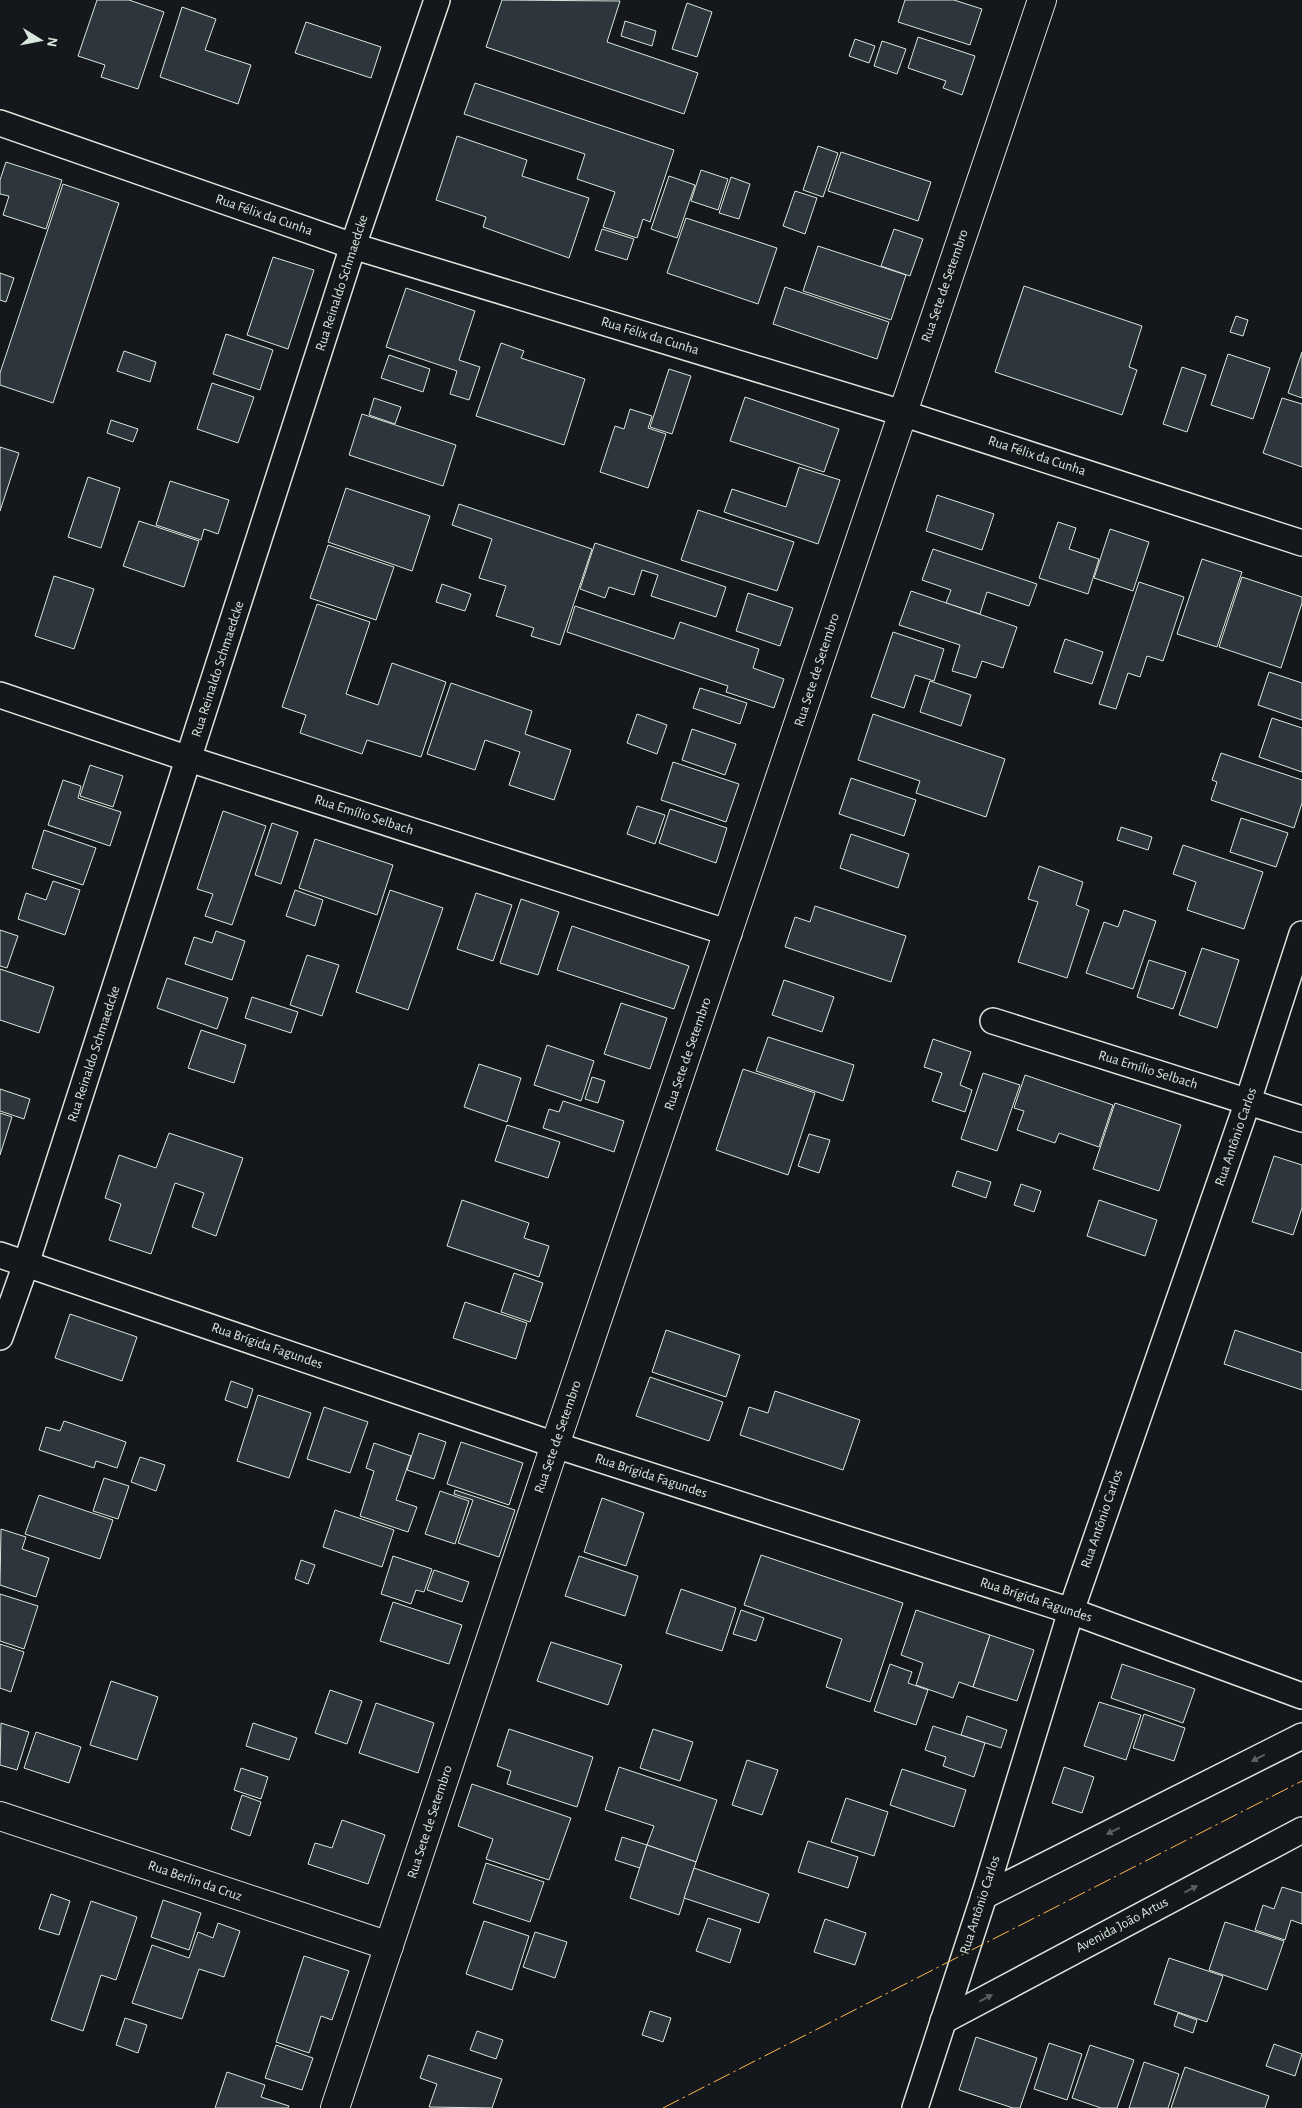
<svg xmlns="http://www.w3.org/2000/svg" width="1302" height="2108" viewBox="0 0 1302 2108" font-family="'Alegreya Sans',sans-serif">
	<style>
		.building { fill: #2c363c; stroke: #d8e6dc }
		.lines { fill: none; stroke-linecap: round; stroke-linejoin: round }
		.street-casing { stroke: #d8e6dc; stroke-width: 28 }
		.secondary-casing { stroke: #d8e6dc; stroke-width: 30 }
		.street { stroke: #14181c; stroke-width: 25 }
		.secondary { stroke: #14181c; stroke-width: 28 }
		.power { stroke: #ffb74d; stroke-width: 1; stroke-dasharray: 18 4 2.5 4; stroke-linecap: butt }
		.oneway { fill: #59605f }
		.labels { text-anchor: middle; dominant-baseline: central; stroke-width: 4; stroke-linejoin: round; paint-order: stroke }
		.street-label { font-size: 14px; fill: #d8e6dc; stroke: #14181c }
	</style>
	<rect width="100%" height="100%" fill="#14181c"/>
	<g class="building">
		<polygon points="97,0 129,0 164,12 138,89 101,77 105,65 78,56"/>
		<polygon points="502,0 620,1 607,42 698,73 684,114 486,47"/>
		<polygon points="905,0 954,0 982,9 970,45 898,22"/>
		<polygon points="687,3 712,12 697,57 672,49"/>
		<polygon points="182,7 216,19 205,50 251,65 238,104 160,77"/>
		<polygon points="625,21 656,31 652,46 621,36"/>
		<polygon points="306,22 381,47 371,78 295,53"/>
		<polygon points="918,37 975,56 962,95 943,88 946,81 908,68"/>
		<polygon points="855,39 875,46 869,63 849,56"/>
		<polygon points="882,41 906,49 897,74 874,66"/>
		<polygon points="475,83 674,150 650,222 643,219 637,238 603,227 615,192 577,179 585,154 464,114"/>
		<polygon points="457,136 527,160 522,176 589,198 569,258 483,227 486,217 436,200"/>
		<polygon points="818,146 838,153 823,197 803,190"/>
		<polygon points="841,152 931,182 918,221 828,191"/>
		<polygon points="6,162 62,180 46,229 3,215 9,196 0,194 0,180"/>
		<polygon points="701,170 728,179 718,210 691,201"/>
		<polygon points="669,176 695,185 677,238 651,229"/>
		<polygon points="731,177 750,184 739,219 719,213"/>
		<polygon points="63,184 119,203 53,403 0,385 0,373"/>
		<polygon points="795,191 817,198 805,234 783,226"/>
		<polygon points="686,218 777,248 758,304 667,273"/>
		<polygon points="602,229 634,239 627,260 595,250"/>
		<polygon points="894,229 923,239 910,276 881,266"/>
		<polygon points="818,246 906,275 891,320 803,291"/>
		<polygon points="273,257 314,270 288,349 247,335"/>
		<polygon points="0,273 14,278 6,302 0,300"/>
		<polygon points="1024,286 1142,326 1129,367 1137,370 1122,415 995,372"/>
		<polygon points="785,287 889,322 877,359 773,324"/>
		<polygon points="406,288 475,311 459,360 480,367 469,400 450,394 457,371 386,347"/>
		<polygon points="1236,316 1248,320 1243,336 1230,332"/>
		<polygon points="226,334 273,350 260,390 213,374"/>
		<polygon points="501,343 524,351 521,358 585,379 564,445 476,416"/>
		<polygon points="124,351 156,362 150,382 117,371"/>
		<polygon points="1302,352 1302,398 1288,393"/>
		<polygon points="1228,354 1270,368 1253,419 1211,405"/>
		<polygon points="389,355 430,369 423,392 381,378"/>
		<polygon points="1182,367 1206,375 1187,432 1163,424"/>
		<polygon points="669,369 691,376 672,434 650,427"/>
		<polygon points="212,383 254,397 238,443 197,429"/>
		<polygon points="745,397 839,429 824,472 730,441"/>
		<polygon points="374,398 401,407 395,424 369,415"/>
		<polygon points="1282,398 1302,404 1302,467 1263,453"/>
		<polygon points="630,409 652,416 648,428 666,434 648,488 600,472 615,426 624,429"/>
		<polygon points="362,414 456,445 443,486 349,455"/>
		<polygon points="111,420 138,429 133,442 107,433"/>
		<polygon points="0,447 19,453 0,511"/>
		<polygon points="799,467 840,480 818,544 724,512 732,489 786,507"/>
		<polygon points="88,477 120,488 101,548 68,537"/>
		<polygon points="170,481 229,500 218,534 204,529 201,540 156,525"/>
		<polygon points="346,488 430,516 412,571 328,542"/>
		<polygon points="937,495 994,514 982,550 926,531"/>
		<polygon points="459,504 592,549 560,645 531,636 534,628 496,616 506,586 479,578 492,539 452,525"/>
		<polygon points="698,510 794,542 777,591 681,560"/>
		<polygon points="139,521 199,541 184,587 123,566"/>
		<polygon points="1058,522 1076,528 1069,549 1099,559 1088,594 1039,578"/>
		<polygon points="1110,529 1149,542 1133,591 1094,578"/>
		<polygon points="595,543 726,587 716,617 651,596 658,575 642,570 634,595 609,587 605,598 580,589"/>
		<polygon points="328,545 394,567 376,620 310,598"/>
		<polygon points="933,549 1037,584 1029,606 987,592 980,614 946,603 951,590 922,580"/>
		<polygon points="1202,559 1242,572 1217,647 1177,634"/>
		<polygon points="54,576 94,589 74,649 35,636"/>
		<polygon points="1242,577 1302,597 1302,603 1281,668 1219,647"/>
		<polygon points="1139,582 1184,597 1163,661 1147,656 1140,677 1128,673 1116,709 1099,704"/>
		<polygon points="442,584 471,594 465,611 436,602"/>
		<polygon points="911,591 1017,627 1003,668 982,661 976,678 952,671 960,645 899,625"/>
		<polygon points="748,593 793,608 780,646 736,631"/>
		<polygon points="317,604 370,622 346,694 378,705 392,663 446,682 421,757 367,740 362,754 300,733 306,715 282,707"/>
		<polygon points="575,606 674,639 680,622 759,649 753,668 784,679 774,708 726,692 728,686 567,632"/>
		<polygon points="893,632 944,649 934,681 915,675 904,708 871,697"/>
		<polygon points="1065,639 1103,652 1092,684 1054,672"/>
		<polygon points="1269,672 1302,683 1302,720 1258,705"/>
		<polygon points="930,681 971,695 961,726 920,712"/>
		<polygon points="451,683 532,711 525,734 571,750 554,800 509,785 520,752 485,740 475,770 427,754"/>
		<polygon points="700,688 747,703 740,724 693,708"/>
		<polygon points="637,714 667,725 657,754 627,743"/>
		<polygon points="873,714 1005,759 986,817 916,793 920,781 858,760"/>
		<polygon points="1272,718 1302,728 1302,772 1259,757"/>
		<polygon points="692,729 736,744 725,775 682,760"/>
		<polygon points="1221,753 1302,780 1302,803 1294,828 1211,800 1217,782 1212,780"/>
		<polygon points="673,762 739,784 726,822 661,800"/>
		<polygon points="90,765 123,776 113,807 80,796"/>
		<polygon points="851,778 916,800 904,836 839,814"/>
		<polygon points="63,780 81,786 78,798 121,812 110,846 48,825"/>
		<polygon points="637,806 665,815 655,844 627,834"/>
		<polygon points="670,809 727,828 716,863 659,843"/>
		<polygon points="223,811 266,826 232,925 205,916 213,894 197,889"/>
		<polygon points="1241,818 1288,833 1276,867 1230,852"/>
		<polygon points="272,823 298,832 281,884 255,875"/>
		<polygon points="1121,827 1152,837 1148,850 1117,840"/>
		<polygon points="44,830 96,848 83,885 32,868"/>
		<polygon points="851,834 909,854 898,888 840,868"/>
		<polygon points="315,839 393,865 377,915 299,888"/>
		<polygon points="1183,845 1263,872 1244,929 1187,910 1196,882 1173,874"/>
		<polygon points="1039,866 1083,882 1076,905 1089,910 1067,978 1018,962 1038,902 1028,899"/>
		<polygon points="53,881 80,890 65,935 18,919 26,893 46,900"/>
		<polygon points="295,890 323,900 315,926 286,916"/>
		<polygon points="390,890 443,908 408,1010 356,992"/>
		<polygon points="476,893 512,905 493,961 457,949"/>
		<polygon points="521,899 559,912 538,975 500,963"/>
		<polygon points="815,906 906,936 891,982 785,947 795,917 810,922"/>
		<polygon points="1124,910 1156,921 1133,989 1086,973 1104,922 1118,927"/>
		<polygon points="572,926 689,966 674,1009 557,970"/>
		<polygon points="0,930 18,936 7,968 0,966"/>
		<polygon points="216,931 245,941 232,980 185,964 194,937 212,943"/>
		<polygon points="1202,948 1239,960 1217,1028 1179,1015"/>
		<polygon points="307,955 339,965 322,1016 290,1005"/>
		<polygon points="1149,960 1186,972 1173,1009 1137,997"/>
		<polygon points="0,969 54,987 39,1033 0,1020"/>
		<polygon points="167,978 228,998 217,1029 157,1008"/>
		<polygon points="784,980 834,997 822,1032 772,1015"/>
		<polygon points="252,997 298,1012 291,1033 245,1018"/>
		<polygon points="621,1003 667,1018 650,1069 604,1054"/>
		<polygon points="201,1030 246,1045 234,1083 188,1068"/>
		<polygon points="768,1037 854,1065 843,1101 756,1071"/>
		<polygon points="933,1039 971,1052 960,1085 972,1090 965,1112 932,1101 942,1073 924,1067"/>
		<polygon points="547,1045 594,1061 581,1101 534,1085"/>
		<polygon points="479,1064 521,1078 507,1122 464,1107"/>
		<polygon points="743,1069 815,1093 788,1175 716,1150"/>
		<polygon points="983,1073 1020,1085 997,1151 961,1139"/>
		<polygon points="1025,1075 1113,1105 1099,1147 1059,1133 1055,1143 1017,1130 1024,1111 1014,1108"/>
		<polygon points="592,1077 605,1081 598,1103 585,1099"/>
		<polygon points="0,1089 30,1099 24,1119 0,1111"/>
		<polygon points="563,1101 624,1121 614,1152 543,1128 549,1109 559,1112"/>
		<polygon points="1115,1103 1181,1125 1159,1191 1093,1169"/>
		<polygon points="0,1113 12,1117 0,1155"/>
		<polygon points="507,1125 560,1142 548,1178 495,1161"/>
		<polygon points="169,1133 243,1158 216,1236 192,1227 204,1193 175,1183 151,1254 109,1240 121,1204 105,1198 119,1155 156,1168"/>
		<polygon points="809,1134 830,1140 819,1173 798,1166"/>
		<polygon points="1274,1156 1302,1165 1302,1208 1293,1235 1252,1222"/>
		<polygon points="957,1171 991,1182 986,1198 952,1186"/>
		<polygon points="1021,1184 1041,1191 1034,1212 1014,1205"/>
		<polygon points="462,1200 529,1223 524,1238 549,1246 539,1277 447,1246"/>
		<polygon points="1099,1200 1157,1220 1145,1256 1087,1236"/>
		<polygon points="514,1273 543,1283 530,1322 501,1312"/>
		<polygon points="465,1302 527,1323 516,1359 453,1338"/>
		<polygon points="70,1314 137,1337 122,1381 55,1358"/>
		<polygon points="666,1330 740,1355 726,1397 652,1372"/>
		<polygon points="1235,1330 1302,1353 1302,1390 1224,1364"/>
		<polygon points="650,1377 723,1402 709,1441 636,1416"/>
		<polygon points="231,1381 253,1389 247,1408 225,1400"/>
		<polygon points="775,1391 860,1420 843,1470 740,1435 749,1407 768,1413"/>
		<polygon points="258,1395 311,1413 289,1478 237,1461"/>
		<polygon points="324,1407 368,1422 350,1473 307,1459"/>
		<polygon points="64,1421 126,1442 117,1468 96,1461 94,1468 39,1450 46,1427 60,1431"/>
		<polygon points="419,1433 446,1442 434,1479 407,1470"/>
		<polygon points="461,1442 523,1463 509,1505 447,1484"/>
		<polygon points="374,1443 411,1456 396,1500 417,1507 408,1532 360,1516 374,1471 366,1468"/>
		<polygon points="140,1457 165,1465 156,1491 131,1482"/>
		<polygon points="104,1478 129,1486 118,1519 93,1511"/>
		<polygon points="455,1490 515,1510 499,1557 458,1543 473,1500 454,1494"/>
		<polygon points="440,1491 469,1501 455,1544 425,1534"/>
		<polygon points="39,1495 113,1520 100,1559 25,1534"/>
		<polygon points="602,1498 644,1513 626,1566 584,1552"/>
		<polygon points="335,1510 394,1530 382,1567 323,1547"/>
		<polygon points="1,1529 26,1537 22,1549 49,1558 36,1597 0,1585"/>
		<polygon points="761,1555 903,1603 870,1702 826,1687 842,1639 744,1605"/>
		<polygon points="393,1556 432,1569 424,1592 416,1590 411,1604 381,1594"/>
		<polygon points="579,1556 638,1576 625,1616 565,1596"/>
		<polygon points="301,1560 315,1565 308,1584 295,1579"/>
		<polygon points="434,1570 469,1582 462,1602 427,1590"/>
		<polygon points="681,1589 736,1608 722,1651 666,1633"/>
		<polygon points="0,1594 38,1606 24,1649 0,1641"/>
		<polygon points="393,1602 462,1625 449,1664 380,1641"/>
		<polygon points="741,1610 764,1618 756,1641 733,1634"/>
		<polygon points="916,1610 990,1635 973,1687 959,1682 953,1698 916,1685 923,1663 901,1655"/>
		<polygon points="990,1635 1034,1650 1017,1701 973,1687"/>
		<polygon points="551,1642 622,1665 608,1705 537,1681"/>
		<polygon points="0,1644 24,1652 11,1692 0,1688"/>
		<polygon points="890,1664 912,1672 908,1683 928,1690 916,1725 874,1711"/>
		<polygon points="1122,1664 1195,1689 1183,1723 1111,1698"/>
		<polygon points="111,1681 158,1697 137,1760 90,1745"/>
		<polygon points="330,1690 362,1701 347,1744 315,1733"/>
		<polygon points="1099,1702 1141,1715 1126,1760 1084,1746"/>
		<polygon points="376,1703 434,1723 418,1773 359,1753"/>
		<polygon points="1144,1714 1185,1728 1174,1761 1133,1748"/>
		<polygon points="967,1716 1007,1730 1001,1748 961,1735"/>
		<polygon points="1,1723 29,1732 17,1770 0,1765"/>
		<polygon points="253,1723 297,1738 289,1760 246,1746"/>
		<polygon points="933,1726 985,1743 974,1777 943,1766 946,1757 925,1750"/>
		<polygon points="509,1729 593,1757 577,1807 507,1784 511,1771 497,1766"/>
		<polygon points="653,1729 693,1742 680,1781 640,1768"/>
		<polygon points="36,1732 81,1747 69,1783 24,1768"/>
		<polygon points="747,1760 778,1770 762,1815 732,1805"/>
		<polygon points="619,1767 717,1800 696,1862 647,1845 654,1826 605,1810"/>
		<polygon points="1064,1767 1094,1777 1082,1813 1052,1803"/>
		<polygon points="241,1768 268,1777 261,1799 234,1790"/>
		<polygon points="902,1769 966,1790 954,1827 890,1805"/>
		<polygon points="472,1784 571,1818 549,1880 486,1859 493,1839 458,1826"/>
		<polygon points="242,1795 261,1802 250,1836 231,1829"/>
		<polygon points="846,1798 888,1812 874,1856 831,1842"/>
		<polygon points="342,1820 385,1835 368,1884 308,1864 315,1843 332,1848"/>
		<polygon points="622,1837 647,1845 640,1868 615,1860"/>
		<polygon points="808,1841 858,1857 848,1888 798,1872"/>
		<polygon points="647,1845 696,1862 679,1915 630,1898"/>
		<polygon points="486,1863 544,1882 530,1922 473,1903"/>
		<polygon points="694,1868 769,1894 759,1923 684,1898"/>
		<polygon points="1282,1887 1302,1893 1302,1924 1291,1920 1285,1940 1255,1930 1263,1905 1274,1909"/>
		<polygon points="51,1894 70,1901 59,1935 39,1929"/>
		<polygon points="163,1900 201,1913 189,1950 151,1937"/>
		<polygon points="91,1901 137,1917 116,1980 101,1975 83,2031 51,2020"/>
		<polygon points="708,1918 741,1929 730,1963 696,1951"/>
		<polygon points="825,1919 866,1933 855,1965 814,1952"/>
		<polygon points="484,1921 529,1936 512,1990 466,1974"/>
		<polygon points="1225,1922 1284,1941 1267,1990 1209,1970"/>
		<polygon points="218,1923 240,1931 224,1977 199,1969 182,2019 132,2003 152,1945 189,1958 198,1932 213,1938"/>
		<polygon points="535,1932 567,1942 555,1978 523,1967"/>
		<polygon points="304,1956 349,1971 332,2020 321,2016 309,2053 276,2042"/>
		<polygon points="1169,1958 1223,1976 1207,2022 1154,2004"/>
		<polygon points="650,2011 671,2018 663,2042 642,2035"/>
		<polygon points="1178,2013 1197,2020 1193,2033 1174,2026"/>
		<polygon points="125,2018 147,2025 138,2053 116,2045"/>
		<polygon points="477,2031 503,2040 496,2059 470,2050"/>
		<polygon points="976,2037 1037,2058 1020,2108 1013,2108 959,2090"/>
		<polygon points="1049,2043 1082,2054 1067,2100 1034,2089"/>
		<polygon points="1274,2044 1302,2054 1295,2076 1266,2066"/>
		<polygon points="276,2045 313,2058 302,2090 265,2078"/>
		<polygon points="1090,2045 1134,2060 1117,2108 1101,2108 1072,2098"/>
		<polygon points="428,2055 502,2079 492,2108 429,2107 437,2084 420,2078"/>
		<polygon points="1144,2062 1179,2074 1168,2108 1129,2108"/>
		<polygon points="1185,2067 1269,2096 1265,2108 1171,2108"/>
		<polygon points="227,2072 265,2085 261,2097 289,2106 288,2108 215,2108"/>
	</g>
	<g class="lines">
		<defs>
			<g id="street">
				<polyline points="0,123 353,246 902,413 1302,543"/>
				<polyline points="0,695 189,759 729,933"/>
				<polyline points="993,1021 1302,1119"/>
				<polyline points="0,1255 555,1445 1071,1611 1302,1696"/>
				<polyline points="0,1337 26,1264 353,246 437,0"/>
				<polyline points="984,1896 1302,1736"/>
				<polyline points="943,2021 1302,1830"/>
				<polyline points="915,2108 984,1896 1071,1611 1248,1101 1302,934"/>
			</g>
			<g id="secondary">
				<polyline points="0,1816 389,1946"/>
				<polyline points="335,2108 555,1445 1042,0"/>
			</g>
		</defs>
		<use href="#street" class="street-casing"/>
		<use href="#secondary" class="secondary-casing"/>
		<use href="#street" class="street"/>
		<use href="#secondary" class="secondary"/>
		<polyline class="power" points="663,2108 1302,1781"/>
	</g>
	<defs><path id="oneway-solid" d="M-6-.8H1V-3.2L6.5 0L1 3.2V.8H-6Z" transform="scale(1.25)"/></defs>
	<g class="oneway">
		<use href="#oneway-solid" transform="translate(1258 1758) rotate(153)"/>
		<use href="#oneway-solid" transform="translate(1113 1831) rotate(153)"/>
		<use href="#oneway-solid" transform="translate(1191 1889) rotate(-28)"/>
		<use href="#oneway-solid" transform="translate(986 1998) rotate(-28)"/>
	</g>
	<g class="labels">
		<g class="street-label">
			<text transform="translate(264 215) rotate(19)">Rua Félix da Cunha</text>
			<text transform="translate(342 283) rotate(-72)">Rua Reinaldo Schmaedcke</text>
			<text transform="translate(945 286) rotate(-71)">Rua Sete de Setembro</text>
			<text transform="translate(650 336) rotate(17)">Rua Félix da Cunha</text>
			<text transform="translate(1037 456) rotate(18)">Rua Félix da Cunha</text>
			<text transform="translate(218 669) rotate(-72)">Rua Reinaldo Schmaedcke</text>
			<text transform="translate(817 670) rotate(-72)">Rua Sete de Setembro</text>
			<text transform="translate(364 815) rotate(18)">Rua Emílio Selbach</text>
			<text transform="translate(94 1054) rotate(-72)">Rua Reinaldo Schmaedcke</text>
			<text transform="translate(688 1054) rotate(-71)">Rua Sete de Setembro</text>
			<text transform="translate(1148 1070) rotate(17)">Rua Emílio Selbach</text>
			<text transform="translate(1236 1137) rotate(-71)">Rua Antônio Carlos</text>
			<text transform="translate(267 1346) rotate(19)">Rua Brígida Fagundes</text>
			<text transform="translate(558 1437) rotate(-71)">Rua Sete de Setembro</text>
			<text transform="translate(651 1476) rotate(18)">Rua Brígida Fagundes</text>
			<text transform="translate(1102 1519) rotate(-71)">Rua Antônio Carlos</text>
			<text transform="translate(1036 1600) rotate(18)">Rua Brígida Fagundes</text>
			<text transform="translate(430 1822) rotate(-72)">Rua Sete de Setembro</text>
			<text transform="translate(195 1881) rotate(19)">Rua Berlin da Cruz</text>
			<text transform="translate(980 1905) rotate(-72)">Rua Antônio Carlos</text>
			<text transform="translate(1122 1925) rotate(-28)">Avenida João Artus</text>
		</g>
	</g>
	<g transform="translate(40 40) rotate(100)" stroke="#14181c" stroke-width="4" paint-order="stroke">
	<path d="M0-4L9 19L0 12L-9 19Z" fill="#d8e6dc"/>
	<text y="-8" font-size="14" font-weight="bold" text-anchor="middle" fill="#d8e6dc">N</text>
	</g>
</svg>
